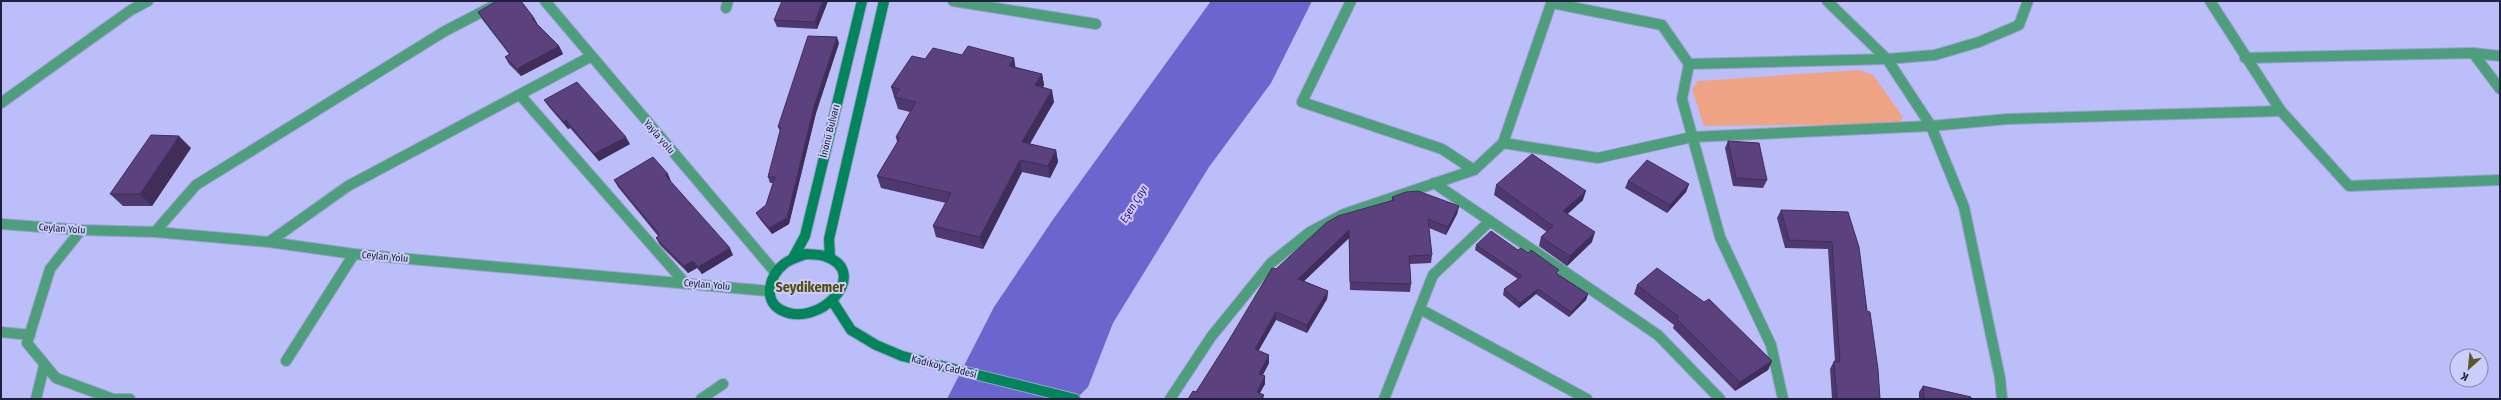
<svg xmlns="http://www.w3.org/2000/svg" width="2501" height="400" viewBox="0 0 2501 400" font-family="'Fira Sans Condensed',sans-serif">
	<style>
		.green { fill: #eea384 }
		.water { fill: #6b65cd }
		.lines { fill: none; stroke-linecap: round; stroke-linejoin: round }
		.minor-casing { stroke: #9d9ed3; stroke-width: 12 }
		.tertiary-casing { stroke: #9d9ed3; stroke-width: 12 }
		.secondary-casing { stroke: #9d9ed3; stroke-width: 12 }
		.minor { stroke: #4d9e7a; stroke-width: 10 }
		.tertiary { stroke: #4d9e7a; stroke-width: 10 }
		.secondary { stroke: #03855b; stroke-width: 10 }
		.wall { fill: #4f386d }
		.shaded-wall { fill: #402e59 }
		.building { fill: #5c417f; stroke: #402e59 }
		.labels { text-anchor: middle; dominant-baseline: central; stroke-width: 4; stroke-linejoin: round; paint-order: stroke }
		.street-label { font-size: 10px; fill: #20203c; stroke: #cbcdfa }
		.water-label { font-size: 11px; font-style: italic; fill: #2f0189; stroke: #cbcdfa }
		.district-label { font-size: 14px; font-weight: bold; fill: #544d0e; stroke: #cbcdfa }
	</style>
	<rect width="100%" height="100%" fill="#bcbef9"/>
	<polygon class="green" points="1859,70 1873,75 1903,117 1898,124 1704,126 1692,89 1698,81"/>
	<polygon class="water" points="1211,1 1312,1 1271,83 1209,167 1113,323 1088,387 1076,399 947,399 994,307 1054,218"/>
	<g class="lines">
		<defs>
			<g id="minor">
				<polyline points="953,1 1096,24"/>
				<polyline points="1351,1 1302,102 1442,149 1474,170"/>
				<polyline points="1827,1 1887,59 1931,126 1964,207 2000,378 2002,399"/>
				<polyline points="2210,1 2281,111 2349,186 2500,180"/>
				<polyline points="1552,3 1662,25 1689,64 1682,99 1720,237 1771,345 1783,399"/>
				<polyline points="726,8 728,1"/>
				<polyline points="2473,53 2500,89"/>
				<polyline points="2245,58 2473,53 2500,56"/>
				<polyline points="1689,64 1887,59 1935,55 1979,42 2019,25 2028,1"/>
				<polyline points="520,95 685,283"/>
				<polyline points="1,103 131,10 148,1"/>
				<polyline points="1503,143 1598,158 1692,137 1931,126 2008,119 2281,111"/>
				<polyline points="1434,183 1658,335 1720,399"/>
				<polyline points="81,230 50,269 27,343 56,378 113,399 130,399"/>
				<polyline points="155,232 196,185 445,31 503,1"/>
				<polyline points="269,242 348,186 590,57"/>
				<polyline points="1420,309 1587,399"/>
				<polyline points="1,332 30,335"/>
				<polyline points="286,361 354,254"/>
				<polyline points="36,399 44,366"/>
				<polyline points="701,399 723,384"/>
				<polyline points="1384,399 1433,275 1490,221"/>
			</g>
			<g id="tertiary">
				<polyline points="545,1 775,272"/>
				<polyline points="1,224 81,230 155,232 269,242 354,254 768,291"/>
				<polyline points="1170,399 1211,337 1271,263 1310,232 1344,214 1474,170 1503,143 1552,1"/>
			</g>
			<g id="secondary">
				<path d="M806,254C812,255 821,254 827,257C871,273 819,330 781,310C762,300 770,275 784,264C790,259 798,257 806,254Z"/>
				<polyline points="830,257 829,239 884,1"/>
				<polyline points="793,258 805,236 862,1"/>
				<polyline points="833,302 851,330 876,345 902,356 1075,399"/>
			</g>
		</defs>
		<use href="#minor" class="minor-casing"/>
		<use href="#tertiary" class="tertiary-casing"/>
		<use href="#secondary" class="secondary-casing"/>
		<use href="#minor" class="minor"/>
		<use href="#tertiary" class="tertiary"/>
		<use href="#secondary" class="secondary"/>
	</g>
	<g class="wall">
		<polygon points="828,1 817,29 777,27 774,20"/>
		<polygon points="478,12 534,18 538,25 559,46 563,54 521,76 509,64 505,57 509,54 482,19"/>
		<polygon points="839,43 816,113 789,224 772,234 759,218 756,213 766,205 773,183 770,183 768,177 780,131 778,127"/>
		<polygon points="925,59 1016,67 1042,74 1044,85 1043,87 1054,102 1030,144 1056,150 1058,162 1050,178 1022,172 983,249 936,237 933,226 946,203 881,188 877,176 897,142 896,137 910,112 898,109 891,87"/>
		<polygon points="544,100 630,144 599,161 570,128 568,129 549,107"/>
		<polygon points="1728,141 1767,180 1763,188 1733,186 1725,148"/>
		<polygon points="191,148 152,206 123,206 110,194"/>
		<polygon points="614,180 671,181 670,181 733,255 702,274 697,268 688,273 660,245 656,238 658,236 618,187"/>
		<polygon points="1628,181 1689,184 1686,192 1667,213 1625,188"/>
		<polygon points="1496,185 1583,200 1567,214 1592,242 1567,266 1539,246 1541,237 1547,232 1494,195"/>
		<polygon points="1392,197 1459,206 1457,214 1446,235 1429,228 1432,255 1431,263 1410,264 1411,284 1410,292 1350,290 1349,238 1304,281 1328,291 1327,299 1307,333 1276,320 1258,351 1269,363 1263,375 1265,376 1265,384 1260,393 1264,395 1263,399 1188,399 1196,392 1276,269 1392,201"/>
		<polygon points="1781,210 1848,212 1867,311 1880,399 1832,399 1830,369 1834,361 1835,362 1828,249 1785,248 1777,218"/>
		<polygon points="1476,245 1518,250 1558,274 1588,294 1586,300 1569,317 1536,294 1519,308 1503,295 1504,289 1518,279 1475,250"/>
		<polygon points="1637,285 1772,361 1768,370 1735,391 1673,328 1674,325 1634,294"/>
		<polygon points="1923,386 1971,399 1919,399 1919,392"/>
	</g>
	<g class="shaded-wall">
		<polygon points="823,1 828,1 817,29 815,22"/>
		<polygon points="534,18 538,25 536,26 532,19"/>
		<polygon points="837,37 839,43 816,113 789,224 772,234 769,228"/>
		<polygon points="559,46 563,54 521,76 517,69"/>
		<polygon points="1014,58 1016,70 1009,66"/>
		<polygon points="1042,74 1044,85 1037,97 1035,85"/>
		<polygon points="1052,90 1054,102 1024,153 1022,142"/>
		<polygon points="566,120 570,128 568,129 564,122"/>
		<polygon points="179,136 191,148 152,206 140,194"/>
		<polygon points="626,137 630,144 599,161 594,154"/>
		<polygon points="1056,150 1058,162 1050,178 1048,166"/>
		<polygon points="1020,160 1022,172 983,249 980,237"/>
		<polygon points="668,174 671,181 668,182 665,175"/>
		<polygon points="1689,184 1686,192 1667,213 1670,205"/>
		<polygon points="1586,191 1583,200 1560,221 1563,211"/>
		<polygon points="1459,206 1457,214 1446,235 1448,227"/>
		<polygon points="1349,230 1349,238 1298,287 1298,279"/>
		<polygon points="1595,232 1592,242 1567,266 1570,256"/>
		<polygon points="730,248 733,255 702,274 698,267"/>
		<polygon points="693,261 697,268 688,273 684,266"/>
		<polygon points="1538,289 1536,294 1519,308 1520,303"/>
		<polygon points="1328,291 1327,299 1307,333 1307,325"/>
		<polygon points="1588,294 1586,300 1569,317 1571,312"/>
		<polygon points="1276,312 1276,320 1255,357 1255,349"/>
		<polygon points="1269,355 1269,363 1259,381 1259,374"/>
		<polygon points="1772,361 1768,370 1735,391 1740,382"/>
		<polygon points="1265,376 1265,384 1256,399 1257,392"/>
	</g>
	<g class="building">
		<polygon points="497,1 521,1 534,18 532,19 559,46 517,69 505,57 510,54 478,12"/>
		<polygon points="782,1 823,1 815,22 774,20"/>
		<polygon points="808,36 837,37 814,107 787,218 769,228 756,213 766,205 775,177 768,177 781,127 778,127"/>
		<polygon points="968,46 1014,58 1009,66 1042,74 1035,85 1052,90 1022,142 1056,150 1048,166 1020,160 980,237 933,226 951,193 877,176 900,138 896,137 916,102 894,97 900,89 891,87 912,56 925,59 933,48 962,55"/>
		<polygon points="577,82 626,137 594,154 566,120 564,122 544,100"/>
		<polygon points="151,135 179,136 140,194 110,194"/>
		<polygon points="1728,141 1759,143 1767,180 1736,178"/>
		<polygon points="1532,154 1586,191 1563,211 1595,232 1570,256 1541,237 1553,226 1496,185"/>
		<polygon points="653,157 668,174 665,175 730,248 698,267 693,261 684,266 656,238 660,235 614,180"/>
		<polygon points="1647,160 1689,184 1670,205 1628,181"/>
		<polygon points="1418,191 1459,206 1448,227 1428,219 1432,255 1409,256 1411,284 1350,282 1349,230 1298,279 1328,291 1307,325 1276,312 1255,349 1269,355 1259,374 1265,376 1257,392 1264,395 1261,399 1188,399 1193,391 1196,392 1229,340 1272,268 1276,269 1326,223 1338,216 1394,200 1392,197 1406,192"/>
		<polygon points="1781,210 1848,212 1859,247 1867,311 1870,312 1878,369 1880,399 1837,399 1834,361 1840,362 1832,242 1789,240"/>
		<polygon points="1491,231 1518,250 1521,248 1528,253 1531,250 1559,270 1556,273 1588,294 1571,312 1538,289 1520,303 1504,289 1522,276 1476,245"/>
		<polygon points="1657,268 1704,302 1709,299 1772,361 1740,382 1677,319 1679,317 1637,285"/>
		<polygon points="1923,386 1971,397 1971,399 1924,399"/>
	</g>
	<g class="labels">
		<g class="street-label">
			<text transform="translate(830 131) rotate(-76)">İnönü Bulvarı</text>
			<text transform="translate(659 137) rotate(49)">Yayla yolu</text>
			<text transform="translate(62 229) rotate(4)">Ceylan Yolu</text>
			<text transform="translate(385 257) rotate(5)">Ceylan Yolu</text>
			<text transform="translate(707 285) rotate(5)">Ceylan Yolu</text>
			<text transform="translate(944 367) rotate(14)">Kadıköy Caddesi</text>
		</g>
		<g class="water-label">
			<text transform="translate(1134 204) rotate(-58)">Eşen Çayı</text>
		</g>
		<g class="district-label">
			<text x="810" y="287">Seydikemer</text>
		</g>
	</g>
	<rect width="2501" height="400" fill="none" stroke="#20203c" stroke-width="4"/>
	<g transform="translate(2469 368) rotate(207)"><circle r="19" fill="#cbcdfa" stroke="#8788ae"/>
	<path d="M0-3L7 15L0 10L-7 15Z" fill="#5d5723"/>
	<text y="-6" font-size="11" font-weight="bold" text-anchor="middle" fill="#20203c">K</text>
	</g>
</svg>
